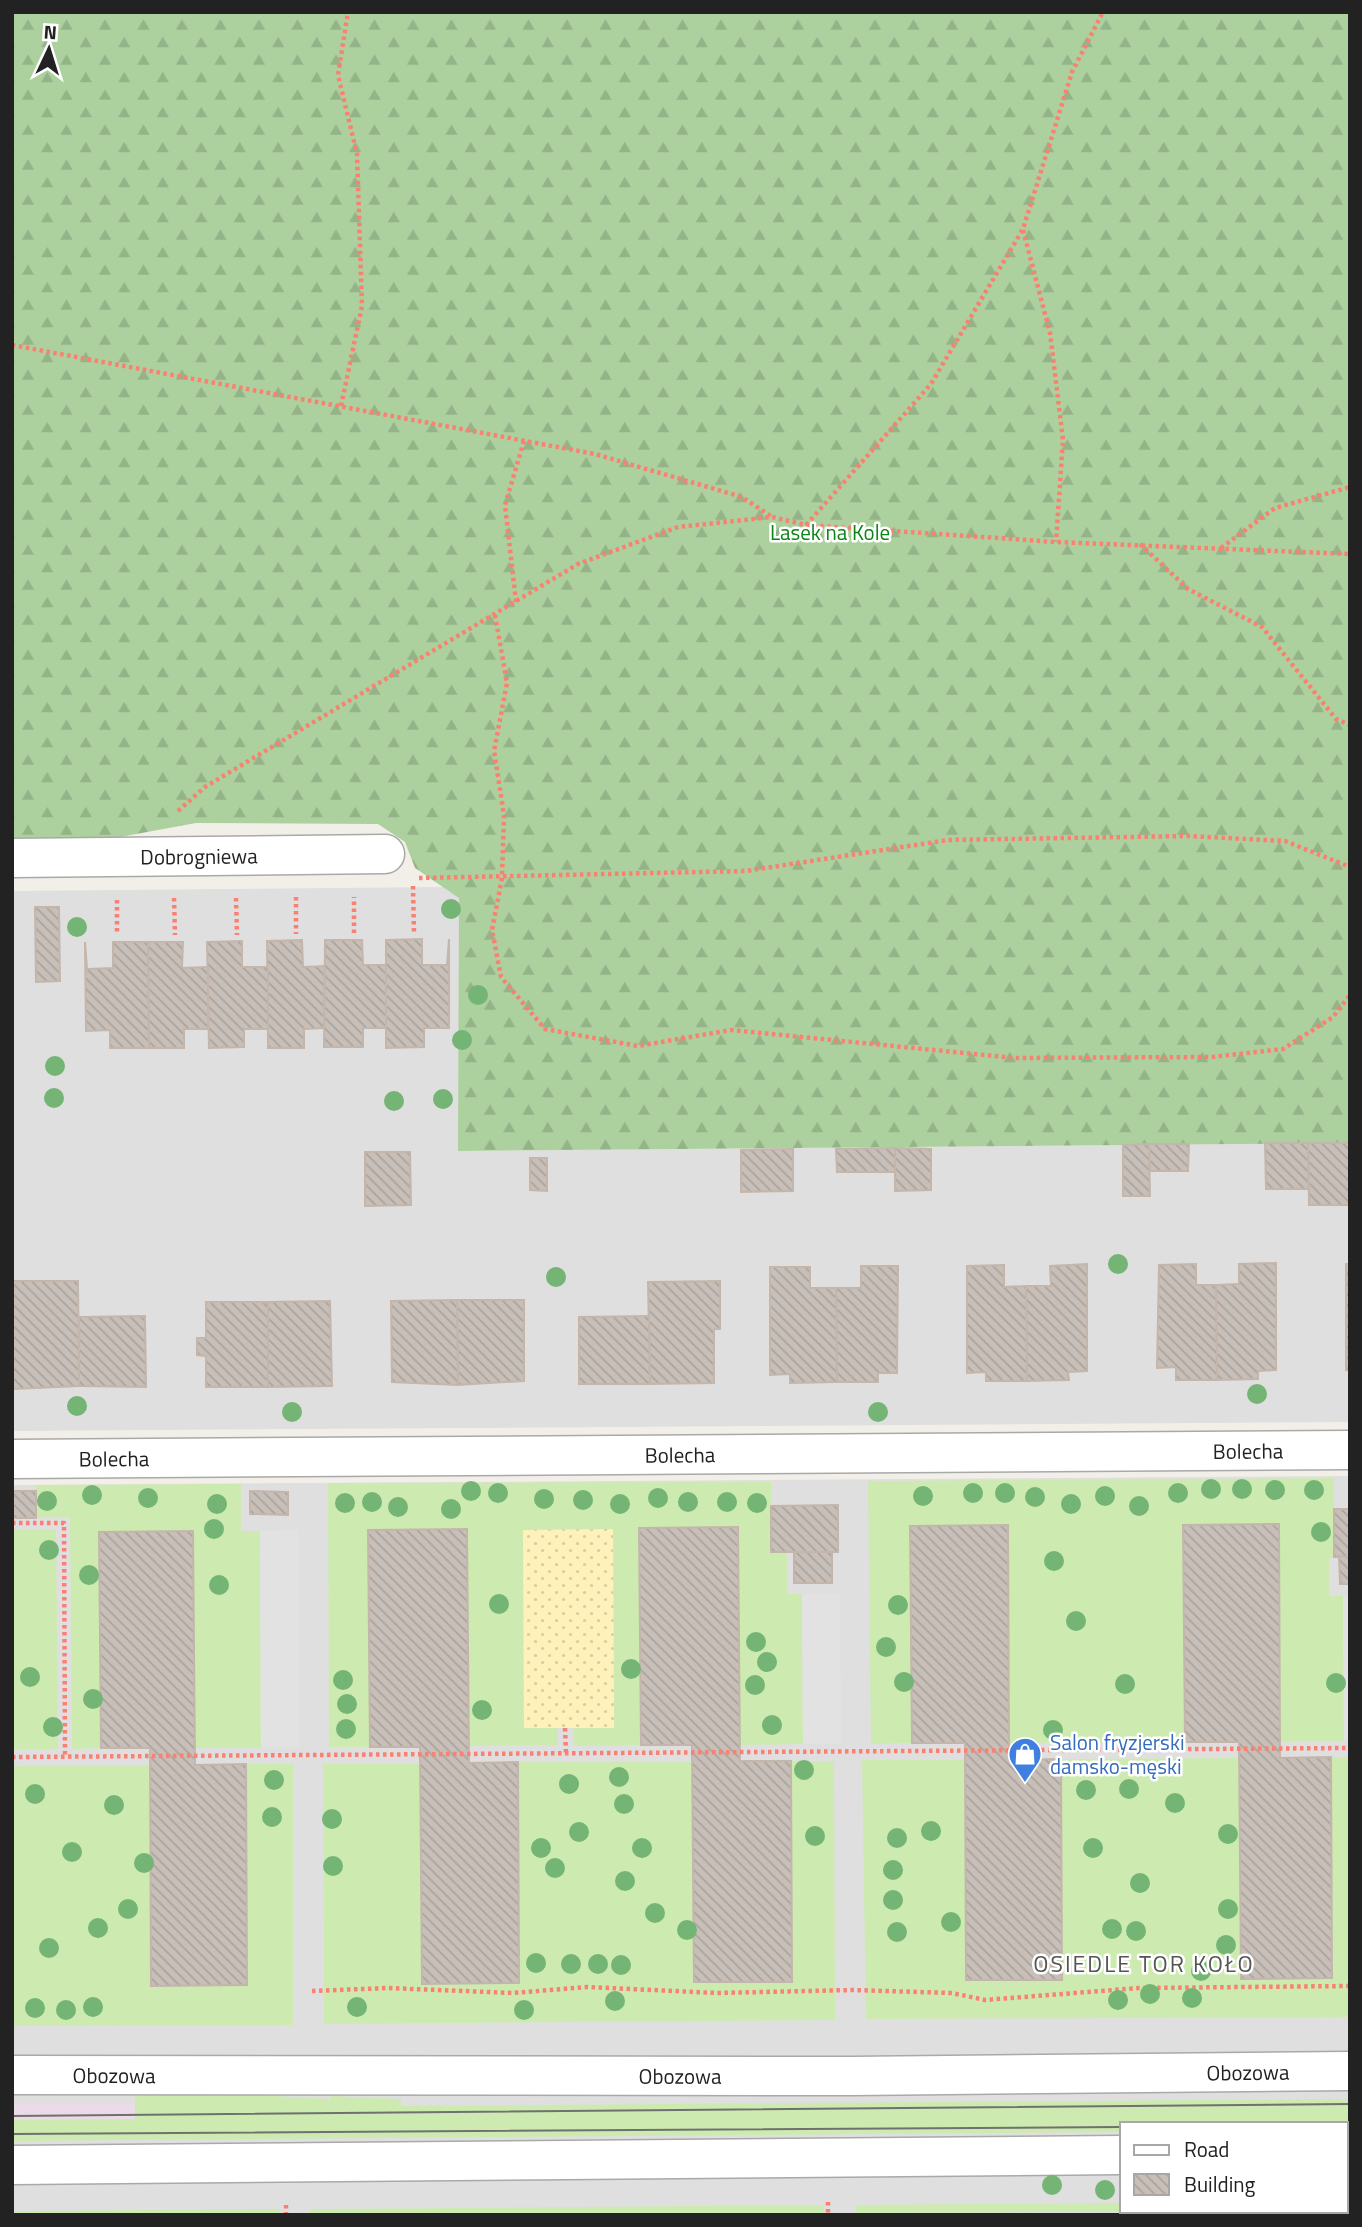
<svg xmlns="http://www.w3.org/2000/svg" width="1362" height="2227" viewBox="0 0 1362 2227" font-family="'Titillium Web',sans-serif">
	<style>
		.residential { fill: #e0dfdf; fill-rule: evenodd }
		.industrial { fill: #ebdbe8 }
		.grass { fill: #cdebb0 }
		.forest { fill: url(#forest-firs) }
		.sand { fill: url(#sand-dots) }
		.parking { fill: #e2e2e2 }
		.building { fill: url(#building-back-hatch); stroke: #c4b6ab; stroke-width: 2 }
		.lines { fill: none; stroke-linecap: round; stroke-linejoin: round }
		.minor-casing { stroke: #a9a9a9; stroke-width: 41 }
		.path { stroke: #fa8072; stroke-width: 4.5; stroke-dasharray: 3.5 3.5; stroke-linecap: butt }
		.minor { stroke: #fff; stroke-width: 38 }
		.tram { stroke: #707070; stroke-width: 2 }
		.tree { fill: #74b475 }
		.labels { text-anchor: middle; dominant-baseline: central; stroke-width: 5; stroke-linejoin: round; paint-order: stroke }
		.park-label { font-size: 21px; fill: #0c8416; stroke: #fff }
		.street-label { font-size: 21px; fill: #222; stroke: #fff }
		.shop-label { font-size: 21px; fill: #366cbe; stroke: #fff; text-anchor: start }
		.neighbourhood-label { font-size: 23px; letter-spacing: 2px; fill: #555; stroke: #fff }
	</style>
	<defs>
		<pattern id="forest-firs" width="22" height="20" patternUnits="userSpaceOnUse" patternTransform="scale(1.75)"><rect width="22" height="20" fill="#add19e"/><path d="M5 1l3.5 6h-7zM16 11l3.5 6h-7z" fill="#95b388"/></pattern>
		<pattern id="sand-dots" width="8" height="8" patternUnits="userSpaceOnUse" patternTransform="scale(1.75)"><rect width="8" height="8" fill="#fff1ba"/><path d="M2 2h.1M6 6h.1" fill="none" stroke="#dacea0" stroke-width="1.8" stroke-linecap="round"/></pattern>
		<pattern id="building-back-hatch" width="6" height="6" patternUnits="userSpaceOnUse" patternTransform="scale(1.75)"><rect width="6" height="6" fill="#c7bfb8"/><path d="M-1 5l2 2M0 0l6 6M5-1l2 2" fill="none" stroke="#aba49e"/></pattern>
	</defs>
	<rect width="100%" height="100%" fill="#f2efe9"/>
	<g class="residential">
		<polygon points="446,887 459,897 459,1151 1350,1143 1350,1422 12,1431 12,891"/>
		<path d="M1350,1476V2215H12V1485ZM1122,2124H1346V2211H1122Z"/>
	</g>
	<polygon class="industrial" points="12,2103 135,2103 135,2119 12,2120"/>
	<g class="grass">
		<polygon points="1334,1478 1334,1557 1329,1558 1329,1596 1343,1596 1344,1741 1280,1741 1278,1524 1183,1525 1185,1742 1010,1743 1008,1526 911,1527 912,1743 871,1744 868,1481"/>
		<polygon points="771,1482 771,1552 787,1552 787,1594 802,1594 803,1744 740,1745 738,1527 639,1528 641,1745 574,1746 573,1727 614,1728 613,1530 524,1728 558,1728 558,1745 469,1746 467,1529 369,1530 370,1747 329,1747 328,1483"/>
		<polygon points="241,1484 241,1531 260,1531 261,1748 195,1748 193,1531 100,1532 101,1748 72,1749 70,1517 36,1518 35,1485"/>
		<polygon points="12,1529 56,1529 58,1749 12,1749"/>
		<polygon points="1331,1757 1350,1757 1350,2017 866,2019 862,1760 965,1760 966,1980 1062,1980 1061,1759 1239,1758 1241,1979 1332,1978"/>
		<polygon points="791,1761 834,1761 835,2020 324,2024 323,1764 421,1764 422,1984 519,1983 518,1762 693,1762 694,1982 792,1982"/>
		<polygon points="246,1764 293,1764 293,2025 12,2026 12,1766 149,1765 151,1986 247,1985"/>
		<polygon points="135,2089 330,2099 331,2096 401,2099 401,2106 1350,2099 1350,2130 1346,2130 1346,2124 1122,2124 1122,2132 12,2141 12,2120 135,2119"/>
		<polygon points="1122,2203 1122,2211 1264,2211 856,2213 856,2205"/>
		<polygon points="824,2205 824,2214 310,2215 310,2209"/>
		<polygon points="280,2209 281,2215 12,2215 12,2211"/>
	</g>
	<polygon class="forest" points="12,12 1350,12 1350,1143 458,1151 459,898 415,868 405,842 378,824 196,823 109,839 12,839"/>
	<polygon class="sand" points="613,1529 614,1728 524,1728 523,1530"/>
	<g class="parking">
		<polygon points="298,1530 299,1747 261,1748 260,1531"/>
		<polygon points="802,1594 840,1594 841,1744 803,1744"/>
		<polygon points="1343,1596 1350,1596 1350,1741 1344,1741"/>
	</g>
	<g class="building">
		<polygon points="35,907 59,907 60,981 36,982"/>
		<polygon points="422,939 422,965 447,965 449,939 449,1028 424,1028 424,1047 386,1048 386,940"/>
		<polygon points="302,940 303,967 325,966 324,1028 304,1029 304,1048 268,1048 267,941"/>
		<polygon points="325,940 362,940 363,965 386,965 386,1028 363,1028 363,1047 324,1047"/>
		<polygon points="242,941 242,967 268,967 268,1029 244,1029 244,1047 209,1048 207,942"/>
		<polygon points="85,942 87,969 113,968 113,942 148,942 149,1048 110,1048 110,1030 86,1031"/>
		<polygon points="148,942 183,942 182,968 208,967 208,1029 184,1029 184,1048 149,1048"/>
		<polygon points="1265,1143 1308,1143 1309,1189 1266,1189"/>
		<polygon points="1308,1143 1350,1143 1350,1205 1309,1205"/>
		<polygon points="1149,1144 1189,1144 1188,1171 1150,1171"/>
		<polygon points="1149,1144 1150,1196 1123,1196 1123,1145"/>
		<polygon points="895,1148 896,1172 837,1172 836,1149"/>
		<polygon points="895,1148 931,1149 931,1190 895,1191"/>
		<polygon points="793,1149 793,1191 741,1192 741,1150"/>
		<polygon points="365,1152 410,1152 411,1205 365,1206"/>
		<polygon points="530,1158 547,1158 547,1191 530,1190"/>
		<polygon points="1276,1263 1276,1370 1258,1371 1258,1379 1217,1380 1216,1285 1239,1284 1239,1264"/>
		<polygon points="1087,1264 1087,1371 1068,1372 1069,1380 1027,1381 1026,1286 1051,1286 1050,1266"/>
		<polygon points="1196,1264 1196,1285 1216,1285 1217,1380 1176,1380 1176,1367 1157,1368 1159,1265"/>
		<rect x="1346" y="1264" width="4" height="106"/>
		<polygon points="1004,1265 1004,1287 1026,1286 1027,1381 986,1381 986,1372 967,1373 967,1266"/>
		<polygon points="861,1266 898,1266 897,1373 878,1373 878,1382 837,1382 836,1288 861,1288"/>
		<polygon points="770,1267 810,1267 810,1288 836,1288 837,1382 790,1383 790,1374 770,1375"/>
		<polygon points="12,1281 78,1281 79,1386 13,1389"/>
		<polygon points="720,1281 720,1329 714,1329 714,1383 650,1384 648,1282"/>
		<polygon points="457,1300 524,1300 524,1381 458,1385"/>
		<polygon points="457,1300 458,1385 392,1382 391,1301"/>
		<polygon points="330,1301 332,1386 268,1387 268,1302"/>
		<polygon points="206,1302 268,1302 268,1387 206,1387 206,1356 197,1355 197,1338 206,1338"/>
		<polygon points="145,1316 146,1387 79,1386 79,1317"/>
		<polygon points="649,1316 650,1384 579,1384 579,1317"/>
		<rect x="12" y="1491" width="24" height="27"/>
		<polygon points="250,1491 288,1492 288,1515 250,1514"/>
		<polygon points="838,1505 838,1552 771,1552 771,1506"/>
		<rect x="1334" y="1509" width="16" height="48"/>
		<polygon points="1279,1524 1280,1758 1331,1757 1332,1978 1241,1979 1239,1742 1185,1742 1183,1525"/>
		<polygon points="1008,1525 1009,1760 1061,1759 1062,1980 966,1980 965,1743 912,1743 910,1526"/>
		<polygon points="738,1527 740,1761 791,1761 792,1982 694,1982 692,1745 641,1745 639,1528"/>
		<polygon points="467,1529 469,1763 518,1762 519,1983 422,1984 420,1747 370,1747 368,1530"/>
		<polygon points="193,1531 195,1765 246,1764 247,1985 151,1986 150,1748 101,1748 99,1532"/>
		<rect x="794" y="1552" width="38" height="31"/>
		<polygon points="1339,1556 1350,1557 1350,1584 1340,1584"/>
	</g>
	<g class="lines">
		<defs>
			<g id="minor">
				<path id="s1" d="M12,858L385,854"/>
				<path id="s2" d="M12,1459L1350,1450"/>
				<path id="s3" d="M12,2075L853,2076L1350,2071"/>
				<polyline points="1346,2154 1350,2154"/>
				<polyline points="12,2165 1122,2155"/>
			</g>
		</defs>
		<use href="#minor" class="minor-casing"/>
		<g class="path">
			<polyline points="1023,230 1050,333 1063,440 1056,542"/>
			<polyline points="12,345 595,454 742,497 772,517"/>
			<polyline points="341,406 362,306 357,154 338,75 348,12"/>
			<polyline points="806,525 931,384 1023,229 1072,72 1103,12"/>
			<polyline points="1140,544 1188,589 1262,627 1336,719 1350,725"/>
			<polyline points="1221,548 1275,508 1350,487"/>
			<polyline points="516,602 505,505 524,441"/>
			<polyline points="495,615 507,683 494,751 504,815 502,878 492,930 501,977 545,1029 638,1046 731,1030 1015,1058 1212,1057 1283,1049 1333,1017 1350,995"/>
			<polyline points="178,811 205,787 578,564 678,527 772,517 806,525 1056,542 1350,554"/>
			<polyline points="419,878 746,871 948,840 1188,836 1285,841 1350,867"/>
			<polyline points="413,886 414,933"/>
			<polyline points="296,897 296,934"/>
			<polyline points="174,898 175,935"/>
			<polyline points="236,898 237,935"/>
			<polyline points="117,900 117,935"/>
			<polyline points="354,933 354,897"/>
			<polyline points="12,1523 64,1523 65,1756"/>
			<polyline points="565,1728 566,1753"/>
			<polyline points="12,1757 1350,1748"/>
			<polyline points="312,1991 388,1988 513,1993 587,1987 717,1993 853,1990 952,1993 985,2000 1139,1988 1350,1986"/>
			<polyline points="828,2202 828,2215"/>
			<polyline points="286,2205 286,2215"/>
		</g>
		<use href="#minor" class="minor"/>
		<g class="tram">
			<polyline points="12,2116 1350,2104"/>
			<polyline points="1346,2125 1350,2125"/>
			<polyline points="12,2134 1122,2127"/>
		</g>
	</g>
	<g class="tree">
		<circle cx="451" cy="909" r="10"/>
		<circle cx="77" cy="927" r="10"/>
		<circle cx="478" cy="995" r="10"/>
		<circle cx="462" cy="1040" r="10"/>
		<circle cx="55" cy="1066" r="10"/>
		<circle cx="54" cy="1098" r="10"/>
		<circle cx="443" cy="1099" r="10"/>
		<circle cx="394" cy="1101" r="10"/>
		<circle cx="1118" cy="1264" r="10"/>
		<circle cx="556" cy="1277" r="10"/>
		<circle cx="1257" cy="1394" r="10"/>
		<circle cx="77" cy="1406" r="10"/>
		<circle cx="292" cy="1412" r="10"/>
		<circle cx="878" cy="1412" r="10"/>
		<circle cx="1211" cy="1489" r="10"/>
		<circle cx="1242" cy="1489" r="10"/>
		<circle cx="1275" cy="1490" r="10"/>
		<circle cx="1314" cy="1490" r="10"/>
		<circle cx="471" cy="1491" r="10"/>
		<circle cx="498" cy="1493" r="10"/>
		<circle cx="973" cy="1493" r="10"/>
		<circle cx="1005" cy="1493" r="10"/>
		<circle cx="1178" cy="1493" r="10"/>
		<circle cx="92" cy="1495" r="10"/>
		<circle cx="923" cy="1496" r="10"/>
		<circle cx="1105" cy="1496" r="10"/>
		<circle cx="1035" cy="1497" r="10"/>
		<circle cx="148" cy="1498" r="10"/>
		<circle cx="658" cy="1498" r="10"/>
		<circle cx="544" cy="1499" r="10"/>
		<circle cx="583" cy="1500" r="10"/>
		<circle cx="47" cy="1501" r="10"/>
		<circle cx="372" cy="1502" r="10"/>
		<circle cx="688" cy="1502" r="10"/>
		<circle cx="727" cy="1502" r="10"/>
		<circle cx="345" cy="1503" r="10"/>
		<circle cx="757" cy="1503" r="10"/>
		<circle cx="217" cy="1504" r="10"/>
		<circle cx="620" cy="1504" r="10"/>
		<circle cx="1071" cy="1504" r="10"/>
		<circle cx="1139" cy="1506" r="10"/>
		<circle cx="398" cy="1507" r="10"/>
		<circle cx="451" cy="1509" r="10"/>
		<circle cx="214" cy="1529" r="10"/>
		<circle cx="1321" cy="1532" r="10"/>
		<circle cx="49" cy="1550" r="10"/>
		<circle cx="1054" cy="1561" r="10"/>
		<circle cx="89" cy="1575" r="10"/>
		<circle cx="219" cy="1585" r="10"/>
		<circle cx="499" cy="1604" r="10"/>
		<circle cx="898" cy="1605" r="10"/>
		<circle cx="1076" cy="1621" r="10"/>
		<circle cx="756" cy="1642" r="10"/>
		<circle cx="886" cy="1647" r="10"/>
		<circle cx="767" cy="1662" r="10"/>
		<circle cx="631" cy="1669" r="10"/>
		<circle cx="30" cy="1677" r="10"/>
		<circle cx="343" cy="1680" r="10"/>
		<circle cx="904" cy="1682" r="10"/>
		<circle cx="1336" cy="1683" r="10"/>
		<circle cx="1125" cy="1684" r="10"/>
		<circle cx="755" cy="1685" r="10"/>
		<circle cx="93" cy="1699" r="10"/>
		<circle cx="347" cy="1704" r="10"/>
		<circle cx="482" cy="1710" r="10"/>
		<circle cx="772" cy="1725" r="10"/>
		<circle cx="53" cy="1727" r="10"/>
		<circle cx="346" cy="1729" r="10"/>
		<circle cx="1053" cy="1730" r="10"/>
		<circle cx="804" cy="1770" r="10"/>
		<circle cx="619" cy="1777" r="10"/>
		<circle cx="274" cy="1780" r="10"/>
		<circle cx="569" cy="1784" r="10"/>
		<circle cx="1129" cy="1789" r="10"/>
		<circle cx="1086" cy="1790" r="10"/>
		<circle cx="35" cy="1794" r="10"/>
		<circle cx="1175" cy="1803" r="10"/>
		<circle cx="624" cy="1804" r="10"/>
		<circle cx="114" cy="1805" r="10"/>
		<circle cx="272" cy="1817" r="10"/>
		<circle cx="332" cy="1819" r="10"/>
		<circle cx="931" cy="1831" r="10"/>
		<circle cx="579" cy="1832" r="10"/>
		<circle cx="1228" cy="1834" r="10"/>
		<circle cx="815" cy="1836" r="10"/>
		<circle cx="897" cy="1838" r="10"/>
		<circle cx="541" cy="1848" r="10"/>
		<circle cx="642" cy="1848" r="10"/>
		<circle cx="1093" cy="1848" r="10"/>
		<circle cx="72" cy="1852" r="10"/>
		<circle cx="144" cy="1863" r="10"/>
		<circle cx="333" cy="1866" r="10"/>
		<circle cx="555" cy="1868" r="10"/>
		<circle cx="893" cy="1870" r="10"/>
		<circle cx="625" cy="1881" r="10"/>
		<circle cx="1140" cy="1883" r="10"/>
		<circle cx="893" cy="1900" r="10"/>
		<circle cx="128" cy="1909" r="10"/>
		<circle cx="1228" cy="1909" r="10"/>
		<circle cx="655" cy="1913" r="10"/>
		<circle cx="951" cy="1922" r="10"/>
		<circle cx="98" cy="1928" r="10"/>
		<circle cx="1112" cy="1929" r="10"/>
		<circle cx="687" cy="1930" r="10"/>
		<circle cx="1136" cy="1931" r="10"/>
		<circle cx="897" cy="1932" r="10"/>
		<circle cx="1226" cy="1945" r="10"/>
		<circle cx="49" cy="1948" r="10"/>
		<circle cx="536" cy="1963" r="10"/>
		<circle cx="571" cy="1964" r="10"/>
		<circle cx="598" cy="1964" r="10"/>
		<circle cx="621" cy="1965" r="10"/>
		<circle cx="1201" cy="1971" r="10"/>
		<circle cx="1150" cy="1994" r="10"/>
		<circle cx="1192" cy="1998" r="10"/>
		<circle cx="1118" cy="2000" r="10"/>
		<circle cx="615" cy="2001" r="10"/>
		<circle cx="93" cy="2007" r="10"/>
		<circle cx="357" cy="2007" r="10"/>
		<circle cx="35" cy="2008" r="10"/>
		<circle cx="66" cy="2010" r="10"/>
		<circle cx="524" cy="2010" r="10"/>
		<circle cx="1052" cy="2185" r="10"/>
		<circle cx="1105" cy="2190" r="10"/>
	</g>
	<defs>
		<symbol id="shop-pin" viewBox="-11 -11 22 30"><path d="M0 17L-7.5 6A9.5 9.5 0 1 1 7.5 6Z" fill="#3f7fe0" stroke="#fff"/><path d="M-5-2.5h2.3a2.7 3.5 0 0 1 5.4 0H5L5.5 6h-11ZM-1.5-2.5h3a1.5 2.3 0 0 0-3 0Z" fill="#fff"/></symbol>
	</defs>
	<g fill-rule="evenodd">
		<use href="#shop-pin" x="1006" y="1735" width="38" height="52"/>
	</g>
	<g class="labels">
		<g class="park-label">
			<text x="830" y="532">Lasek na Kole</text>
		</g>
		<g class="street-label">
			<text stroke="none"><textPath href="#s1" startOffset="187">Dobrogniewa</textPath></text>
			<text stroke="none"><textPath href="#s2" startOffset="1236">Bolecha</textPath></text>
			<text stroke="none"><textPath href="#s2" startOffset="668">Bolecha</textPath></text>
			<text stroke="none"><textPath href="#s2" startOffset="102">Bolecha</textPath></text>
			<text stroke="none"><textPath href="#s3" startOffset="1236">Obozowa</textPath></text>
			<text stroke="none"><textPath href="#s3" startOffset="102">Obozowa</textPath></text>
			<text stroke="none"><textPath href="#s3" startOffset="668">Obozowa</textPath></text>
		</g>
		<g class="shop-label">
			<text x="1050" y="1742">Salon fryzjerski<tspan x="1050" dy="24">damsko-męski</tspan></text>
		</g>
		<g class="neighbourhood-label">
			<text x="1144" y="1963">OSIEDLE TOR KOŁO</text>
		</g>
	</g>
	<rect width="1362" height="2227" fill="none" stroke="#222222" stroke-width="28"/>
	<rect x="1120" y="2122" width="228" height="91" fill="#ffffff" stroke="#a7a7a7" stroke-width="2"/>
	<rect x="1134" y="2145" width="35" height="10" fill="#ffffff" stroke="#a7a7a7" stroke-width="2"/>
	<text x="1184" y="2157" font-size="21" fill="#222222">Road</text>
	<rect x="1134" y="2174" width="35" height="21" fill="url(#building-back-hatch)" stroke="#a7a7a7" stroke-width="2"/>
	<text x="1184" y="2192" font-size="21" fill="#222222">Building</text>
	<g transform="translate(49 49) rotate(4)" stroke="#ffffff" stroke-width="5" paint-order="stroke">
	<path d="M0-5L12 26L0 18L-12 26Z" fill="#222222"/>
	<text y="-10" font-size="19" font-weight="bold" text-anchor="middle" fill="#222222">N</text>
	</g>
</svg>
